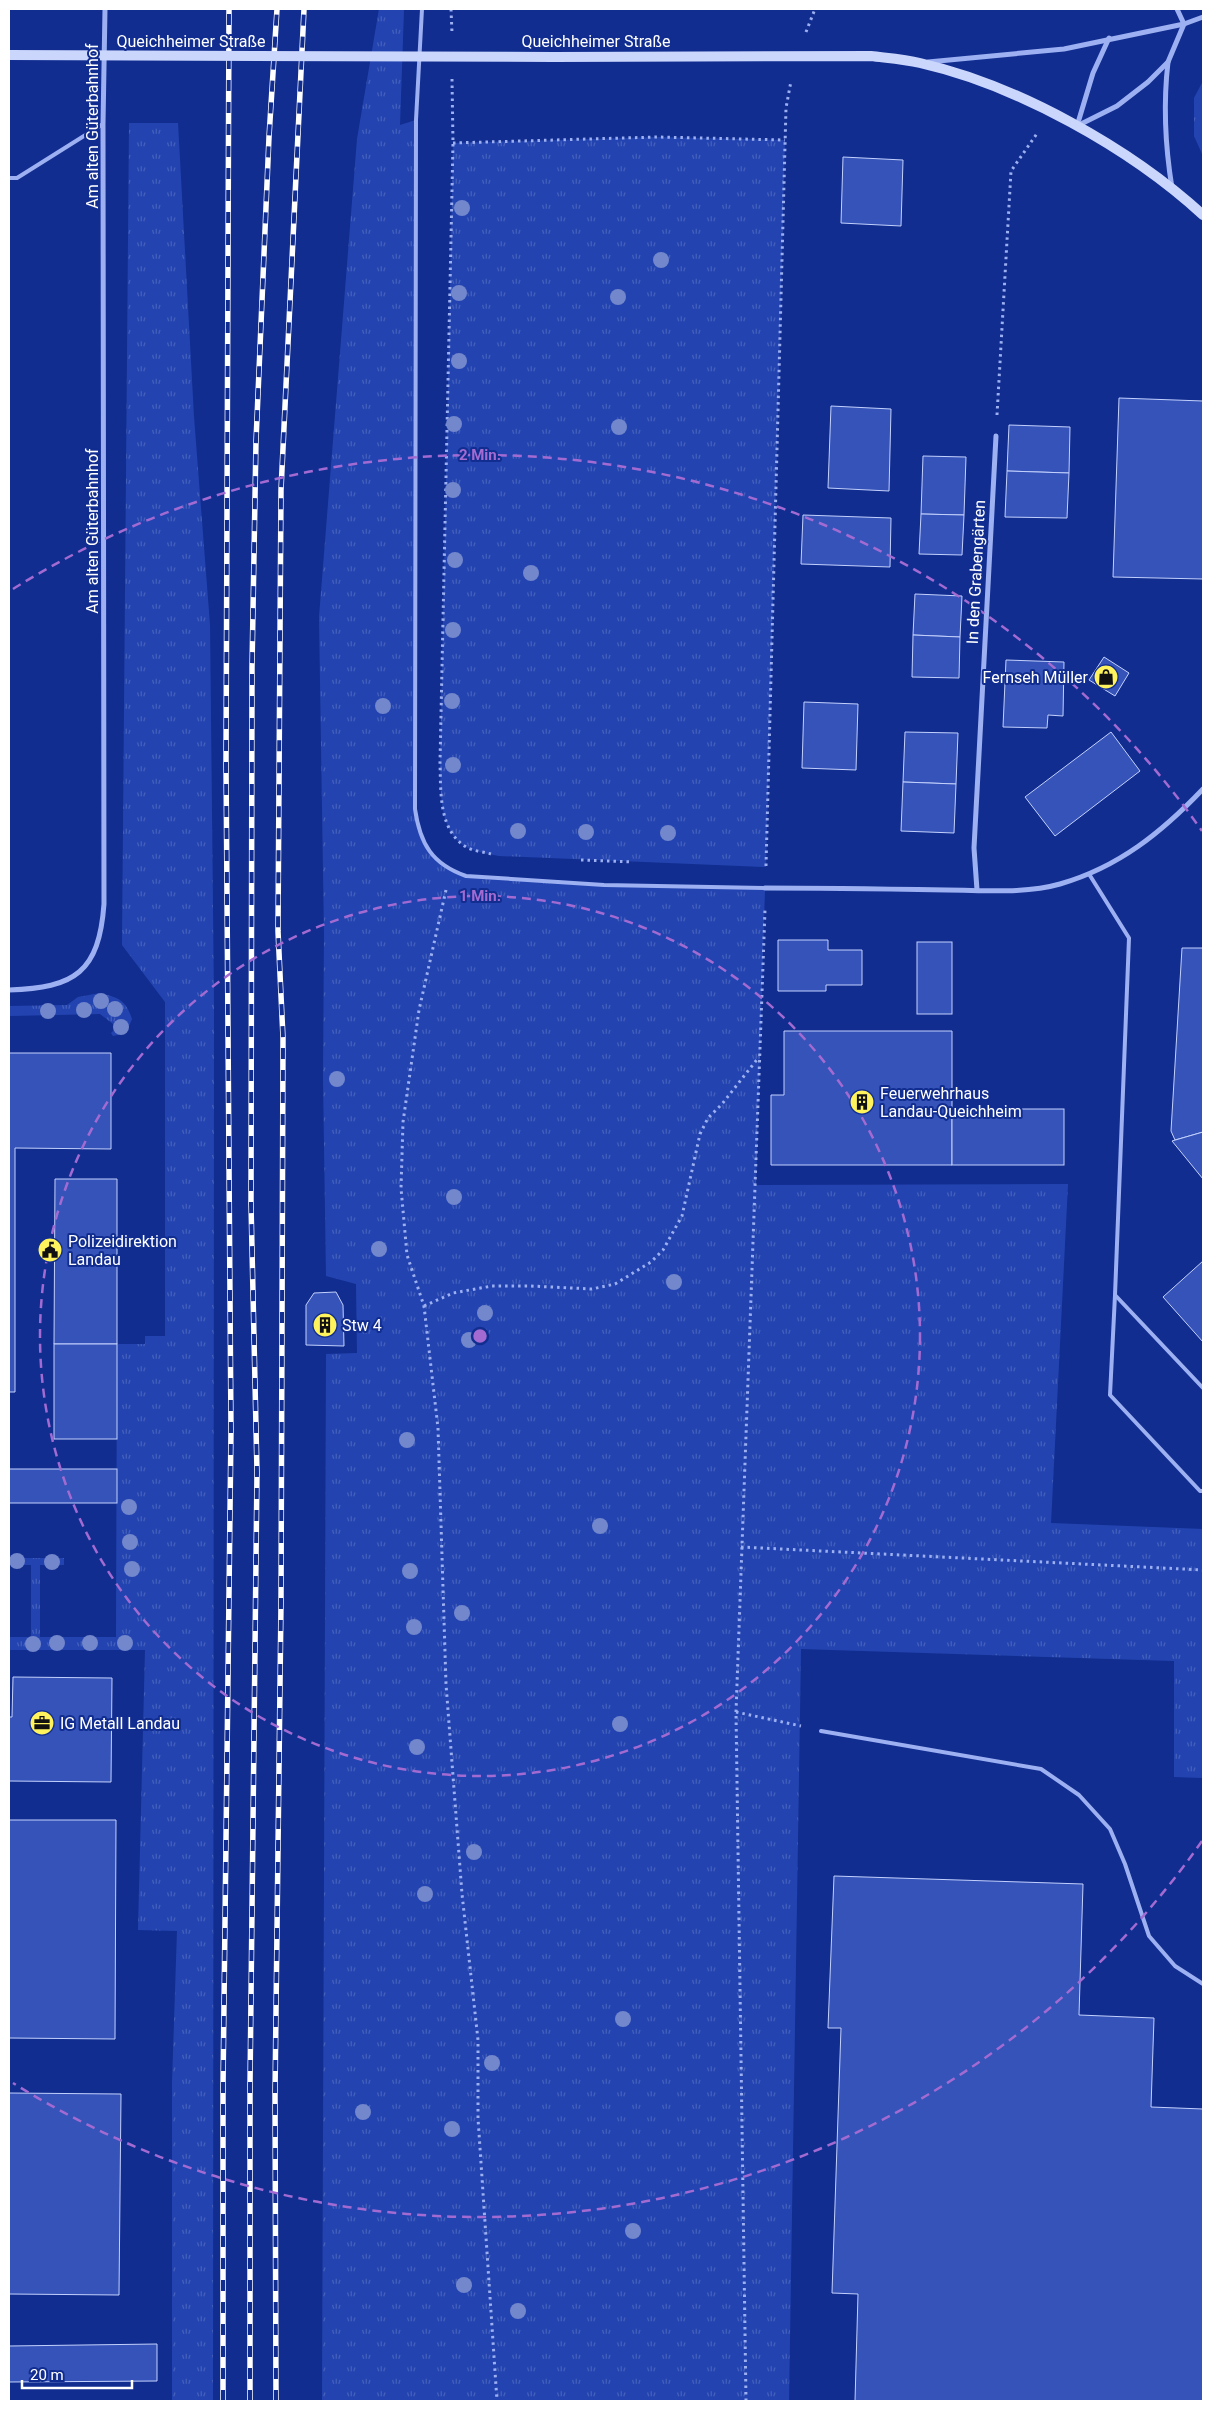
<svg xmlns="http://www.w3.org/2000/svg" width="1212" height="2410" viewBox="0 0 1212 2410" font-family="Roboto,sans-serif">
	<style>
		.grass { fill: url(#grass-tufts) }
		.building { fill: #3553b8; stroke: #c3d1fd }
		.lines { fill: none; stroke-linecap: round; stroke-linejoin: round }
		.path { stroke: #9cb0f2; stroke-width: 3; stroke-dasharray: 2.5 4; stroke-linecap: butt }
		.service { stroke: #9cb0f2; stroke-width: 4 }
		.minor { stroke: #9cb0f2; stroke-width: 5 }
		.secondary { stroke: #cbd6fc; stroke-width: 10 }
		.rail-casing { stroke: #fff; stroke-width: 5.5 }
		.rail { stroke: #112d90; stroke-width: 4; stroke-dasharray: 11; stroke-linecap: butt }
		.secondary-bridge { stroke: #cbd6fc; stroke-width: 10 }
		.tree { fill: #7387cc }
		.ring { fill: none; stroke: #a36bd2; stroke-width: 2.5; stroke-dasharray: 9 6 }
		.labels { text-anchor: middle; dominant-baseline: central; stroke-width: 4; stroke-linejoin: round; paint-order: stroke }
		.street-label { font-size: 16px; fill: #fff; stroke: #112d90 }
		.poi-label { font-size: 16px; fill: #fff; stroke: #112d90; text-anchor: start }
		.centre { fill: #a36bd2; stroke: #112d90; stroke-width: 2.5 }
		.ring-label { font-size: 15px; text-anchor: middle; font-weight: bold; fill: #a36bd2; stroke: #112d90; stroke-width: 4; stroke-linejoin: round; paint-order: stroke }
	</style>
	<defs>
		<pattern id="grass-tufts" width="24" height="20" patternUnits="userSpaceOnUse" patternTransform="scale(1.25)"><rect width="24" height="20" fill="#2344b0"/><path d="M3 7l-1-3M5 7V3M7 7l1-3M15 17l-1-3M17 17v-4M19 17l1-3" fill="none" stroke="#4460bc"/></pattern>
	</defs>
	<rect width="100%" height="100%" fill="#112d90"/>
	<g class="grass">
		<polygon points="379,9 404,9 400,125 416,120 415,809 417,829 427,848 442,864 466,876 535,882 765,888 756,1185 1068,1184 1051,1523 1203,1529 1203,1778 1174,1777 1174,1661 801,1649 789,2401 322,2401 326,1354 357,1353 356,1284 326,1276 323,1079 324,934 319,617 357,139"/>
		<polygon points="1203,81 1203,156 1194,136 1194,98"/>
		<polygon points="129,123 178,123 194,417 210,625 214,1004 213,2401 172,2401 172,2083 177,1931 138,1930 145,1650 9,1650 9,1637 31,1637 31,1565 9,1565 9,1558 64,1558 64,1565 40,1565 40,1637 116,1637 117,1344 145,1344 145,1336 165,1336 165,1002 122,945"/>
		<path d="M657,137L785,140L766,867L499,856C489,854 477,852 468,848C438,833 441,791 440,763L453,143Z"/>
		<path d="M100,993C119,998 126,1000 132,1019L126,1033L113,1036L111,1033L117,1027L100,1014L9,1016V1006L67,1005L78,997Z"/>
	</g>
	<g class="building">
		<polygon points="843,157 903,160 901,226 841,223"/>
		<polygon points="1119,398 1203,401 1203,579 1113,577"/>
		<polygon points="831,406 891,409 889,491 828,488"/>
		<polygon points="1009,425 1070,427 1069,473 1007,471"/>
		<polygon points="923,456 966,457 964,515 921,514"/>
		<polygon points="1007,471 1069,473 1067,518 1005,517"/>
		<polygon points="921,514 964,515 962,555 919,554"/>
		<polygon points="803,515 891,518 890,567 801,564"/>
		<polygon points="915,594 962,596 960,637 913,635"/>
		<polygon points="913,635 960,637 959,678 912,677"/>
		<polygon points="1104,657 1129,673 1115,696 1089,680"/>
		<polygon points="1006,660 1064,662 1063,716 1048,715 1047,728 1003,727"/>
		<polygon points="804,702 858,704 856,770 802,768"/>
		<polygon points="905,732 958,733 956,784 903,782"/>
		<polygon points="1111,732 1140,771 1055,836 1025,797"/>
		<polygon points="903,782 956,784 954,833 901,831"/>
		<polygon points="778,940 828,940 828,950 862,950 862,985 826,985 826,991 778,991"/>
		<rect x="917" y="942" width="35" height="72"/>
		<polygon points="1182,948 1203,948 1203,1132 1175,1140 1171,1131"/>
		<polygon points="784,1031 952,1031 952,1165 771,1165 771,1095 784,1095"/>
		<polygon points="9,1053 111,1053 111,1149 15,1148 15,1392 9,1392"/>
		<rect x="952" y="1109" width="112" height="56"/>
		<polygon points="1203,1132 1203,1179 1172,1141"/>
		<polygon points="55,1179 117,1179 117,1344 54,1344"/>
		<polygon points="1203,1261 1203,1342 1163,1297"/>
		<polygon points="336,1292 343,1305 344,1346 306,1345 306,1305 314,1293"/>
		<rect x="54" y="1344" width="63" height="95"/>
		<rect x="9" y="1469" width="108" height="34"/>
		<polygon points="13,1677 112,1678 111,1782 9,1781 9,1717 12,1717"/>
		<polygon points="9,1820 116,1820 115,2039 9,2038"/>
		<polygon points="834,1876 1083,1884 1079,2015 1154,2018 1151,2107 1203,2109 1203,2401 855,2401 858,2294 832,2293 841,2028 828,2028"/>
		<polygon points="9,2093 121,2094 119,2295 9,2294"/>
		<polygon points="157,2344 157,2381 9,2382 9,2346"/>
	</g>
	<g class="lines">
		<g class="path">
			<polyline points="451,9 452,33"/>
			<polyline points="806,32 815,9"/>
			<path d="M452,79L453,143L440,763C441,791 438,832 468,848C474,851 484,852 491,854"/>
			<polyline points="453,143 657,137 785,140"/>
			<polyline points="997,415 1011,171 1038,132"/>
			<polyline points="581,860 633,862"/>
			<polyline points="766,866 786,108 791,81"/>
			<polyline points="446,890 419,1010 403,1122 401,1188 407,1255 424,1306 438,1428 446,1684 462,1894 478,2040 478,2118 497,2401"/>
			<polyline points="424,1306 453,1293 492,1286 530,1286 592,1289 615,1284 651,1262 663,1250 682,1216 700,1134 708,1118 722,1104 759,1057"/>
			<polyline points="741,1547 1203,1570"/>
			<polyline points="736,1712 801,1726"/>
			<polyline points="746,2401 736,1712 765,910"/>
		</g>
		<g class="service">
			<path d="M422,9L416,120L415,809C420,844 432,864 466,876L604,885L765,888"/>
			<polyline points="9,178 17,178 103,124"/>
			<polyline points="1089,874 1129,938 1115,1295 1203,1388"/>
			<polyline points="1115,1295 1110,1395 1200,1491 1203,1491"/>
			<polyline points="821,1731 1041,1769 1079,1795 1110,1829 1125,1864 1149,1936 1175,1966 1203,1984"/>
		</g>
		<g class="minor">
			<polyline points="1177,9 1184,24"/>
			<polyline points="928,62 1064,49 1184,24 1203,17"/>
			<path d="M1168,62C1163,105 1165,145 1172,188"/>
			<polyline points="1077,126 1117,106 1148,82 1168,62 1184,24"/>
			<polyline points="1077,126 1093,73 1109,38"/>
			<path d="M765,888C826,888 887,889 947,890C983,890 1025,894 1060,884C1119,867 1162,832 1203,789"/>
			<polyline points="977,890 974,848 996,436"/>
			<path d="M9,990C75,988 99,972 104,904L103,124L105,9"/>
		</g>
		<path class="secondary" d="M554,57L871,56C887,58 904,59 920,63C1017,85 1130,148 1203,215"/>
		<defs>
			<g id="rail">
				<polyline points="223,2401 223,2086 231,1430 226,763 229,9"/>
				<polyline points="250,2401 250,2086 257,1472 251,1204 252,667 256,441 269,137 277,9"/>
				<polyline points="276,2401 275,2094 281,1604 283,1038 278,931 281,490 304,9"/>
			</g>
		</defs>
		<use href="#rail" class="rail-casing"/>
		<use href="#rail" class="rail"/>
		<polyline class="secondary-bridge" points="9,55 554,57"/>
	</g>
	<g class="tree">
		<circle cx="462" cy="208" r="8"/>
		<circle cx="661" cy="260" r="8"/>
		<circle cx="459" cy="293" r="8"/>
		<circle cx="618" cy="297" r="8"/>
		<circle cx="459" cy="361" r="8"/>
		<circle cx="454" cy="424" r="8"/>
		<circle cx="619" cy="427" r="8"/>
		<circle cx="453" cy="490" r="8"/>
		<circle cx="455" cy="560" r="8"/>
		<circle cx="531" cy="573" r="8"/>
		<circle cx="453" cy="630" r="8"/>
		<circle cx="452" cy="701" r="8"/>
		<circle cx="383" cy="706" r="8"/>
		<circle cx="453" cy="765" r="8"/>
		<circle cx="518" cy="831" r="8"/>
		<circle cx="586" cy="832" r="8"/>
		<circle cx="668" cy="833" r="8"/>
		<circle cx="101" cy="1001" r="8"/>
		<circle cx="115" cy="1009" r="8"/>
		<circle cx="84" cy="1010" r="8"/>
		<circle cx="48" cy="1011" r="8"/>
		<circle cx="121" cy="1027" r="8"/>
		<circle cx="337" cy="1079" r="8"/>
		<circle cx="454" cy="1197" r="8"/>
		<circle cx="379" cy="1249" r="8"/>
		<circle cx="674" cy="1282" r="8"/>
		<circle cx="485" cy="1313" r="8"/>
		<circle cx="469" cy="1340" r="8"/>
		<circle cx="407" cy="1440" r="8"/>
		<circle cx="129" cy="1507" r="8"/>
		<circle cx="600" cy="1526" r="8"/>
		<circle cx="130" cy="1542" r="8"/>
		<circle cx="17" cy="1561" r="8"/>
		<circle cx="52" cy="1562" r="8"/>
		<circle cx="132" cy="1569" r="8"/>
		<circle cx="410" cy="1571" r="8"/>
		<circle cx="462" cy="1613" r="8"/>
		<circle cx="414" cy="1627" r="8"/>
		<circle cx="57" cy="1643" r="8"/>
		<circle cx="90" cy="1643" r="8"/>
		<circle cx="125" cy="1643" r="8"/>
		<circle cx="33" cy="1644" r="8"/>
		<circle cx="620" cy="1724" r="8"/>
		<circle cx="417" cy="1747" r="8"/>
		<circle cx="474" cy="1852" r="8"/>
		<circle cx="425" cy="1894" r="8"/>
		<circle cx="623" cy="2019" r="8"/>
		<circle cx="492" cy="2063" r="8"/>
		<circle cx="363" cy="2112" r="8"/>
		<circle cx="452" cy="2129" r="8"/>
		<circle cx="633" cy="2231" r="8"/>
		<circle cx="464" cy="2285" r="8"/>
		<circle cx="518" cy="2311" r="8"/>
	</g>
	<g class="ring">
		<circle cx="480" cy="1336" r="440"/>
		<path d="M1202 1841A881 881 0 0 1 13 2083M13 589A881 881 0 0 1 1202 831"/>
	</g>
	<defs>
		<symbol id="shop-disc" viewBox="-11 -11 22 22"><circle r="9.5" fill="#fff35d" stroke="#112d90"/><path d="M-5-2.5h2.3a2.7 3.5 0 0 1 5.4 0H5L5.5 6h-11ZM-1.5-2.5h3a1.5 2.3 0 0 0-3 0Z" fill="#111"/></symbol>
		<symbol id="building-disc" viewBox="-11 -11 22 22"><circle r="9.5" fill="#fff35d" stroke="#112d90"/><path d="M-4-6H4V6H1V3H-1V6H-4ZM-2.5-4.3h1.7v1.8h-1.7ZM.8-4.3h1.7v1.8H.8ZM-2.5-1h1.7V.8h-1.7ZM.8-1h1.7V.8H.8Z" fill="#111"/></symbol>
		<symbol id="civic-disc" viewBox="-11 -11 22 22"><circle r="9.5" fill="#fff35d" stroke="#112d90"/><path d="M-.6-6.5H3V-4.5H.6V-3L4-1V1h2V6H-6V1h2V-1L-.6-3ZM-1.2 2.5V6h2.4V2.5Z" fill="#111"/></symbol>
		<symbol id="office-disc" viewBox="-11 -11 22 22"><circle r="9.5" fill="#fff35d" stroke="#112d90"/><path d="M-6-3h4V-5.5h4V-3h4V5H-6ZM-1-4.5V-3h2v-1.5ZM-6 0V1H6V0Z" fill="#111"/></symbol>
	</defs>
	<g fill-rule="evenodd">
		<use href="#shop-disc" x="1092" y="663" width="28" height="28"/>
		<use href="#building-disc" x="848" y="1088" width="28" height="28"/>
		<use href="#civic-disc" x="36" y="1236" width="28" height="28"/>
		<use href="#building-disc" x="311" y="1311" width="28" height="28"/>
		<use href="#office-disc" x="28" y="1709" width="28" height="28"/>
	</g>
	<g class="labels">
		<g class="street-label">
			<text x="191" y="41">Queichheimer Straße</text>
			<text x="596" y="41">Queichheimer Straße</text>
			<text transform="translate(92 126) rotate(-90)">Am alten Güterbahnhof</text>
			<text transform="translate(92 531) rotate(-90)">Am alten Güterbahnhof</text>
			<text transform="translate(976 572) rotate(-87)">In den Grabengärten</text>
		</g>
		<g class="poi-label">
			<text x="1088" y="677" text-anchor="end">Fernseh Müller</text>
			<text x="880" y="1093">Feuerwehrhaus<tspan x="880" dy="18">Landau-Queichheim</tspan></text>
			<text x="68" y="1241">Polizeidirektion<tspan x="68" dy="18">Landau</tspan></text>
			<text x="342" y="1325">Stw 4</text>
			<text x="60" y="1723">IG Metall Landau</text>
		</g>
	</g>
	<circle cx="480" cy="1336" r="8" class="centre"/>
	<g class="ring-label">
		<text x="480" y="460">2 Min.</text>
		<text x="480" y="901">1 Min.</text>
	</g>
	<rect width="1212" height="2410" fill="none" stroke="#ffffff" stroke-width="20"/>
	<path d="M22 2380v8h110v-8" fill="none" stroke="#ffffff" stroke-width="2.5"/>
	<text x="30" y="2380" font-size="15" fill="#ffffff" stroke="#112d90" stroke-width="4" paint-order="stroke">20 m</text>
</svg>
